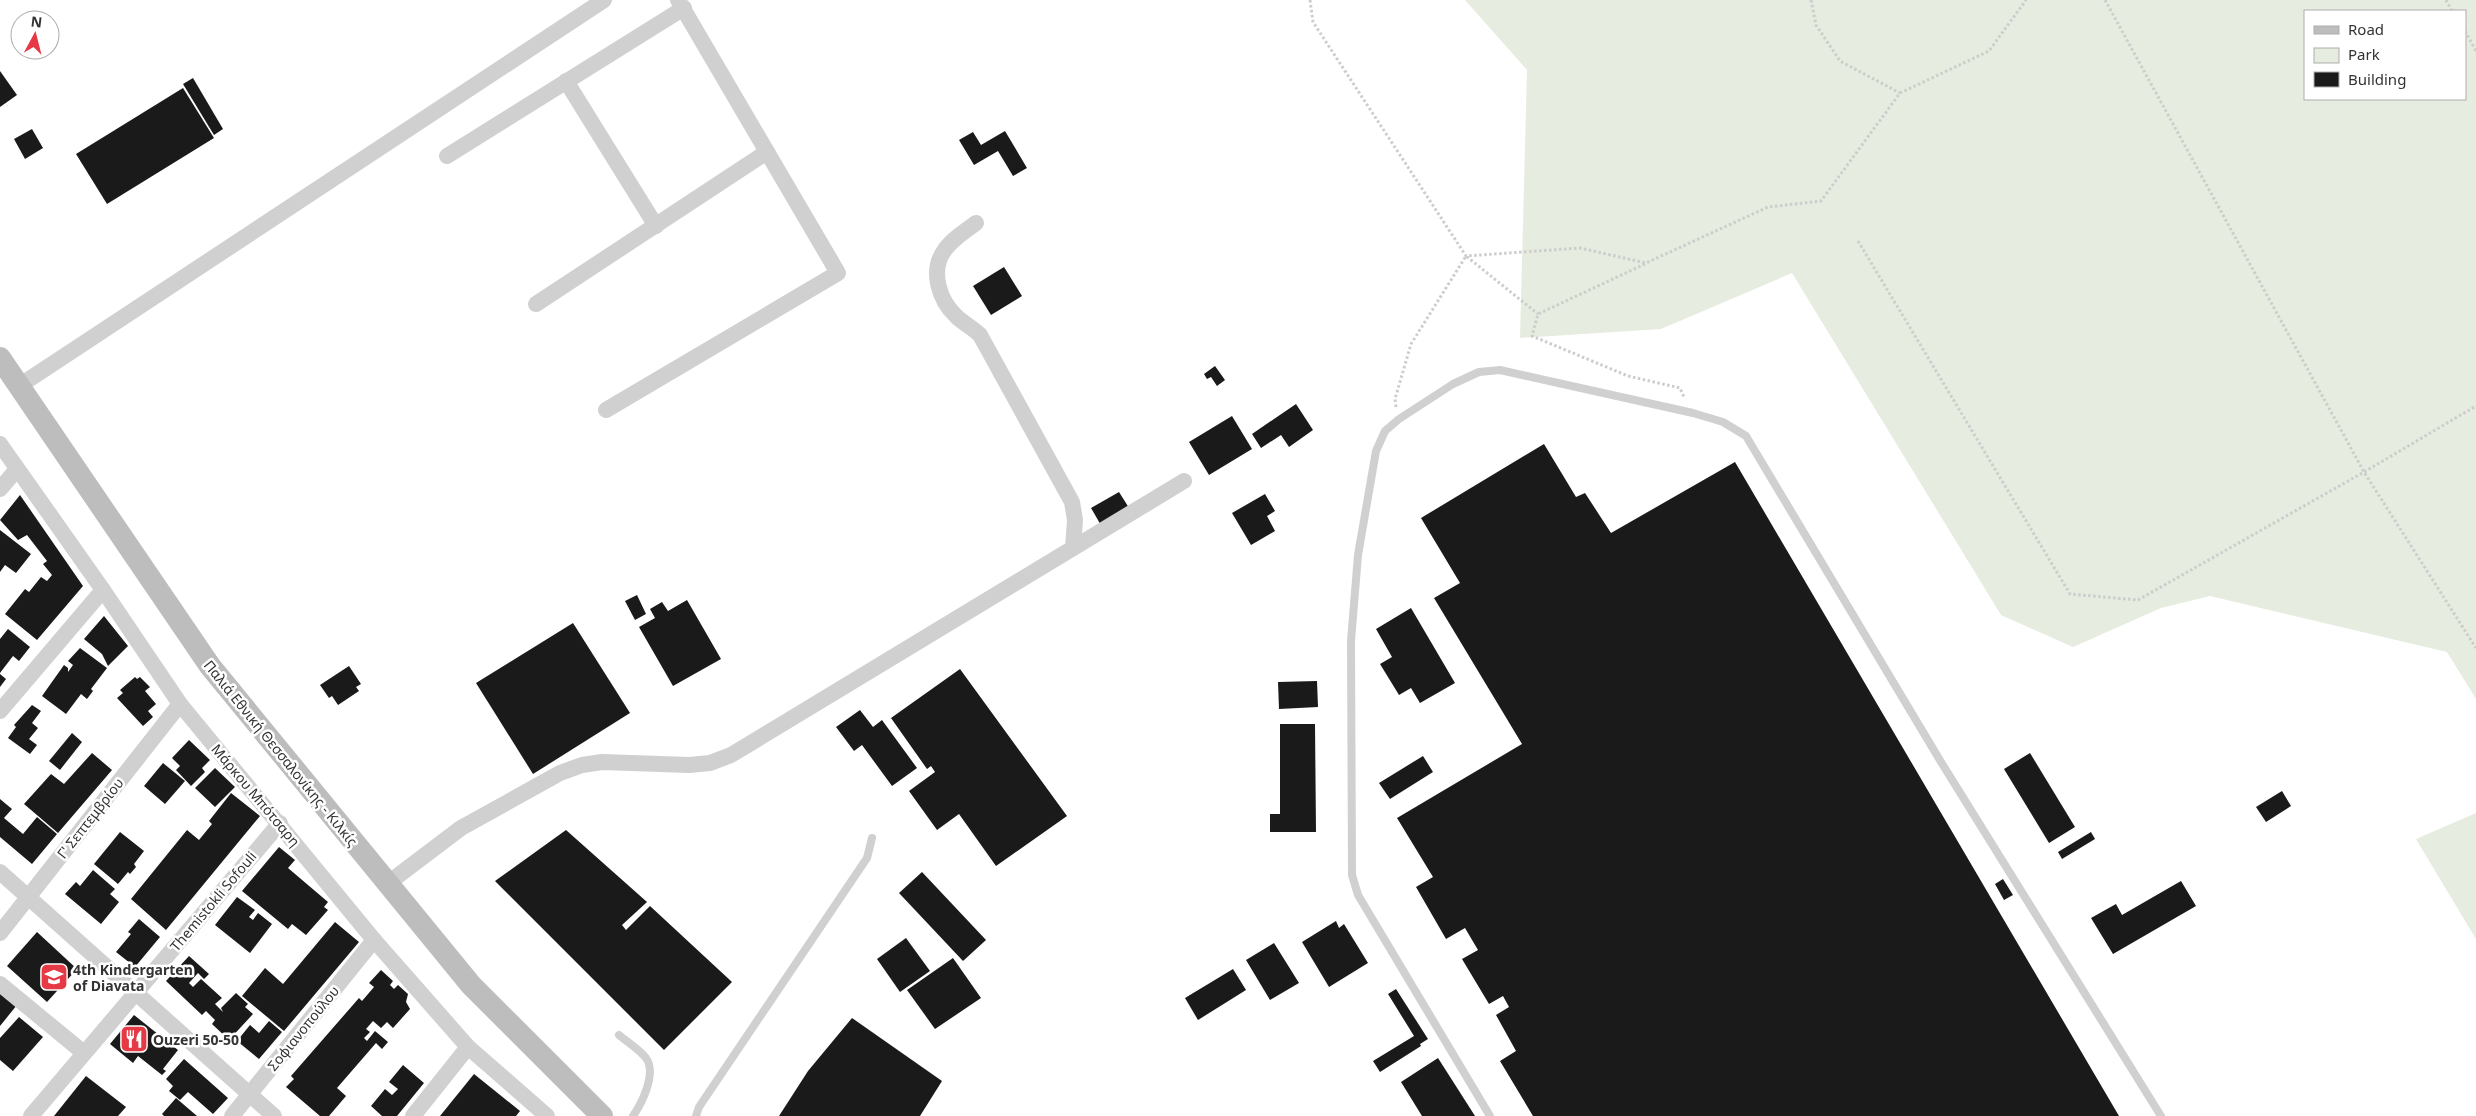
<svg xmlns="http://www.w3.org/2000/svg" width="2476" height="1116" viewBox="0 0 2476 1116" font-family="'Noto Sans',sans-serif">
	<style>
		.green { fill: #e6ecdf; fill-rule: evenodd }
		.building { fill: #1a1a1a }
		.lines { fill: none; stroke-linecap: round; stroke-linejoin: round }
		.path { stroke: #cdcdcd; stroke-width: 3; stroke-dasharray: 2.5 2.5; stroke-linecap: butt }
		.lane { stroke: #d0d0d0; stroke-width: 8 }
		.street { stroke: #d0d0d0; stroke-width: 16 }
		.secondary { stroke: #bdbdbd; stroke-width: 22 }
		.labels { text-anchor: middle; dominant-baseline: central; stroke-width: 5; stroke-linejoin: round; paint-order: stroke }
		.street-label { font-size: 14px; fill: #333; stroke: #fff }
		.poi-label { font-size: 14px; font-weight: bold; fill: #333; stroke: #fff; text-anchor: start }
	</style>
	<rect width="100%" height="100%" fill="#fff"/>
	<g class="green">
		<path d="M1465,0H2476V699L2447,652L2210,596L2161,608L2073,647L2001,615L1792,273L1661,329L1520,338L1527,70ZM2305,11H2465V99H2305Z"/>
		<polygon points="2476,813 2476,939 2416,839"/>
	</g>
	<g class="building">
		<polygon points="0,71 17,95 0,107"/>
		<polygon points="193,78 223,129 214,135 183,84"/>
		<polygon points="183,88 214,138 107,204 76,154"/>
		<polygon points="32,129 43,148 25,159 14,139"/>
		<polygon points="1005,131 1027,168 1013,176 998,151 974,165 959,140 973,132 981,145"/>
		<polygon points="1004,267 1022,296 991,315 973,286"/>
		<polygon points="1215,366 1225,380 1217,386 1211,377 1207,379 1204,374"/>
		<polygon points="1296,404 1313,430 1289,447 1281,435 1261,448 1252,434"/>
		<polygon points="1232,416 1252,449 1209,475 1189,442"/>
		<polygon points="1544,444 1576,497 1585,493 1611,533 1735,462 2119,1116 1533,1116 1500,1061 1516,1051 1496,1015 1509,1007 1503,996 1489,1004 1462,959 1478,950 1465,928 1446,939 1416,887 1433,877 1397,818 1522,744 1434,598 1460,583 1421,518"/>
		<polygon points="1119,492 1131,511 1102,527 1091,508"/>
		<polygon points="1265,494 1275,511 1267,516 1275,531 1251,545 1232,513"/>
		<polygon points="20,495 83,586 37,640 5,614 25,589 29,592 41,577 47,581 52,575 43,564 47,561 27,535 18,540 0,520"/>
		<polygon points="0,530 31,554 16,573 5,565 0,572"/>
		<polygon points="637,595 646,614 635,620 625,601"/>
		<polygon points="687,600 721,659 673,686 639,627 655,618 650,609 662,602 668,611"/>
		<polygon points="1411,608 1455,683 1420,703 1411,688 1399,695 1380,664 1392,657 1376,629"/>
		<polygon points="104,616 128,646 108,666 102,654 84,639"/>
		<polygon points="573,623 630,713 533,774 476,683"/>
		<polygon points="8,629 30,647 19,661 13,656 0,673 0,639"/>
		<polygon points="80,648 107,668 91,689 93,691 87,699 81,694 66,714 42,696 64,665 68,668 68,672 73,665 68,661"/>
		<polygon points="349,666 361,684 356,687 359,691 338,705 332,696 329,698 320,685"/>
		<polygon points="960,669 1067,816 996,866 959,814 937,830 909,791 935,772 931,766 927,769 891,718"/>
		<polygon points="0,674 6,679 0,687"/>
		<polygon points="135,677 137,679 140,677 150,687 145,691 156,704 148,711 153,717 143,726 117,698 123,693 120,690"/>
		<polygon points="1317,681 1318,707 1279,709 1278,682"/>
		<polygon points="32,705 41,711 32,723 38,728 29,739 37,745 30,754 8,738 16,727 14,725"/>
		<polygon points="860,710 873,727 882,720 917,768 892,786 862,745 854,751 836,727"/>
		<polygon points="1280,724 1315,724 1316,832 1270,832 1270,814 1280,814"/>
		<polygon points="72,733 82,742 60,770 49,761"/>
		<polygon points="189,740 210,760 202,768 205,772 191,786 176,770 180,766 172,758"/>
		<polygon points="92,753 112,770 58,833 24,804 51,774 64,784"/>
		<polygon points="2030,753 2075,827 2049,843 2004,769"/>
		<polygon points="1423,756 1433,772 1390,799 1379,783"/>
		<polygon points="163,763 185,781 165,804 144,786"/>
		<polygon points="215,768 235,787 215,807 195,788"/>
		<polygon points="2282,791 2291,806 2266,822 2256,807"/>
		<polygon points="231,793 260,816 166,930 131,899 187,830 199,840 212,824 209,821"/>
		<polygon points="0,799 12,809 4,818 23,834 37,817 57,834 32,864 0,837"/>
		<polygon points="566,830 647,902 622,925 626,930 650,906 732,982 664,1050 495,881"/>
		<polygon points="120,832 144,851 134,864 136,867 130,874 128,872 118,884 94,864"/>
		<polygon points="2091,832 2095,839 2062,859 2058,852"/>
		<polygon points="279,847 295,860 288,868 328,902 324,907 328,910 306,935 292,924 288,929 242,891"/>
		<polygon points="93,870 115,889 110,894 119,902 101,924 65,894 76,882 80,886"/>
		<polygon points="922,872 986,940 963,961 899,893"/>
		<polygon points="2003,879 2013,895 2004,900 1995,884"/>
		<polygon points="2181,881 2196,906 2113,954 2091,918 2116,904 2122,915"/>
		<polygon points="237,897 255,910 249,917 253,920 258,913 272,924 250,953 215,925"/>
		<polygon points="139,919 160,937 135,967 116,952 131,934 128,932"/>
		<polygon points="1336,921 1339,928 1344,924 1368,963 1329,987 1302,942"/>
		<polygon points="335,922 359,942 284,1031 242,996 265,968 283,984"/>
		<polygon points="37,932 77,969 47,1002 7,966"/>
		<polygon points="906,938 930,971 900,992 877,959"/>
		<polygon points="1274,943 1299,983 1270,1000 1246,960"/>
		<polygon points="189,956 209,974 204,979 198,973 189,983 193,987 201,979 222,998 215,1004 223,1012 221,1008 236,993 248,1004 245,1007 253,1014 229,1040 212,1024 215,1020 206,1011 202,1015 166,981"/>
		<polygon points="953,958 981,998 935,1029 907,990"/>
		<polygon points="1233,969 1246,990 1198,1020 1185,998"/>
		<polygon points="381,970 393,981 390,985 394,989 398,985 408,994 406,1002 410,1009 393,1028 387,1022 381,1028 373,1021 366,1029 370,1032 364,1038 367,1041 375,1031 388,1042 382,1049 376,1043 337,1088 346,1096 329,1116 320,1116 286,1087 294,1079 291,1076 359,998 362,1001 374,987 369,983"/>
		<polygon points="1396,989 1428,1039 1420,1044 1421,1046 1380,1072 1373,1061 1414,1036 1388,994"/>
		<polygon points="0,991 17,1005 0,1026"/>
		<polygon points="134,1015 178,1050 163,1069 166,1071 162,1075 138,1056 133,1063 110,1044"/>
		<polygon points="19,1017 43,1037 13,1071 0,1060 0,1038"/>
		<polygon points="852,1018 942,1081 920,1116 779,1116 808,1071"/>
		<polygon points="269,1021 282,1032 259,1059 237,1041 250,1025 259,1033"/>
		<polygon points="1438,1058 1475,1116 1422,1116 1401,1082"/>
		<polygon points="184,1059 228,1098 213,1114 188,1092 180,1100 169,1091 173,1086 166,1079"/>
		<polygon points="403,1065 424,1083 397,1116 382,1116 371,1106 385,1089 392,1095 398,1089 389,1082"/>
		<polygon points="474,1074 520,1111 516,1116 440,1116"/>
		<polygon points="86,1076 126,1107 118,1116 54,1116"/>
		<polygon points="176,1098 197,1116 164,1116 162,1114"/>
	</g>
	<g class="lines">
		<g class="path">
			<polyline points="1310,0 1313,22 1466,256 1580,248 1646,263 1768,207 1821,201 1900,93 1989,51 2026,0"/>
			<polyline points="1811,0 1816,25 1840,61 1900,93"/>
			<polyline points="2105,0 2364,472 2476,648"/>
			<polyline points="2446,0 2452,11"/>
			<polyline points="2465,31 2476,51"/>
			<polyline points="1858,241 2070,594 2138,600 2364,472 2476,406"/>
			<polyline points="1645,264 1538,314 1532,336 1628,376 1680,388 1684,397"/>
			<polyline points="1396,407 1395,399 1411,344 1466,256 1538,314"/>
		</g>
		<g class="lane">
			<path d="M619,1035C627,1042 639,1049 646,1058C657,1073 642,1103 633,1116"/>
			<polyline points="696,1116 699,1107 867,858 872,838"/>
			<polyline points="1490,1116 1358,895 1352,875 1351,641 1358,555 1376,451 1385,431 1399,419 1453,384 1479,372 1500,370 1693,413 1723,422 1746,436 1941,762 2161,1116"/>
		</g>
		<g class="street">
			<polyline points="566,81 656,226"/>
			<polyline points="447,156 684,8"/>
			<path d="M976,223C965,231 951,240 944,251C930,271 939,300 956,316C963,323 973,328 980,335L1072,502L1075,520L1073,548"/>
			<polyline points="536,304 767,152"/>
			<polyline points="19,386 604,0"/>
			<polyline points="606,410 838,273 678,0"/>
			<polyline points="0,444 103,590 180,704 374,940 468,1047 547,1116"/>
			<polyline points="0,489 17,469"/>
			<polyline points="0,711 103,590"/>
			<polyline points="0,872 274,1116"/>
			<polyline points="387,884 461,828 560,773 582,765 602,762 689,765 710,763 731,755 1184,481"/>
			<polyline points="0,933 180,704"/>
			<polyline points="0,984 84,1053"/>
			<polyline points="31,1116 280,823"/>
			<polyline points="232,1116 374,940"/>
			<polyline points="413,1116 468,1047"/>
		</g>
		<polyline class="secondary" points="0,358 210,666 471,985 602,1116"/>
	</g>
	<defs>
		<symbol id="school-square" viewBox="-11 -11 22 22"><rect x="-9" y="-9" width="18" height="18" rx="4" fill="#e63946" stroke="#fff"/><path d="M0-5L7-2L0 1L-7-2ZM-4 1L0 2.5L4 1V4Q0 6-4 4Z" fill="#fff"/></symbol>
		<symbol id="restaurant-square" viewBox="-11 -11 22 22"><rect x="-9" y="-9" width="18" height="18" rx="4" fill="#e63946" stroke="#fff"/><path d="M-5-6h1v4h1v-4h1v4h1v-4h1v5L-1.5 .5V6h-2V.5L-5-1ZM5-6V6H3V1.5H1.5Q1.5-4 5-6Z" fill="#fff"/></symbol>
	</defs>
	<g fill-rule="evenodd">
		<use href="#school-square" x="38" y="961" width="32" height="32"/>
		<use href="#restaurant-square" x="118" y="1023" width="32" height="32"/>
	</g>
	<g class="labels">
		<g class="street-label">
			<text transform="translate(281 753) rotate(51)">Παλιά Εθνική Θεσσαλονίκης - Κιλκίς</text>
			<text transform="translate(256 795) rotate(50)">Μάρκου Μπότσαρη</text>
			<text transform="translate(90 818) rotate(-52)">Γ' Σεπτεμβρίου</text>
			<text transform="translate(213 901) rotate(-50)">Themistokli Sofouli</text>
			<text transform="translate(303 1028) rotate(-51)">Σοφιανοπούλου</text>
		</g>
		<g class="poi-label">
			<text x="73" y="969">4th Kindergarten<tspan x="73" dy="16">of Diavata</tspan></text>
			<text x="153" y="1039">Ouzeri 50-50</text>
		</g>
	</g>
	<rect x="2304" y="10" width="162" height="90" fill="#ffffff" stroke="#adadad"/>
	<rect x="2314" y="26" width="25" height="8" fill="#bdbdbd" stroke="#adadad"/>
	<text x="2348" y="35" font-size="15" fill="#333333">Road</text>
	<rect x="2314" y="48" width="25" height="15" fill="#e6ecdf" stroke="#adadad"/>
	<text x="2348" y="60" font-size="15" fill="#333333">Park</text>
	<rect x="2314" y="72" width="25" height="15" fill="#1a1a1a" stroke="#adadad"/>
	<text x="2348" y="85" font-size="15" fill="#333333">Building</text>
	<g transform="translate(35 35) rotate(7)"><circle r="24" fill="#ffffff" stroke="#adadad"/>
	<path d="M0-4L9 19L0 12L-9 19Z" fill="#e63946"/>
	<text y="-8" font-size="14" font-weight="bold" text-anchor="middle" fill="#333333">N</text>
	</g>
</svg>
